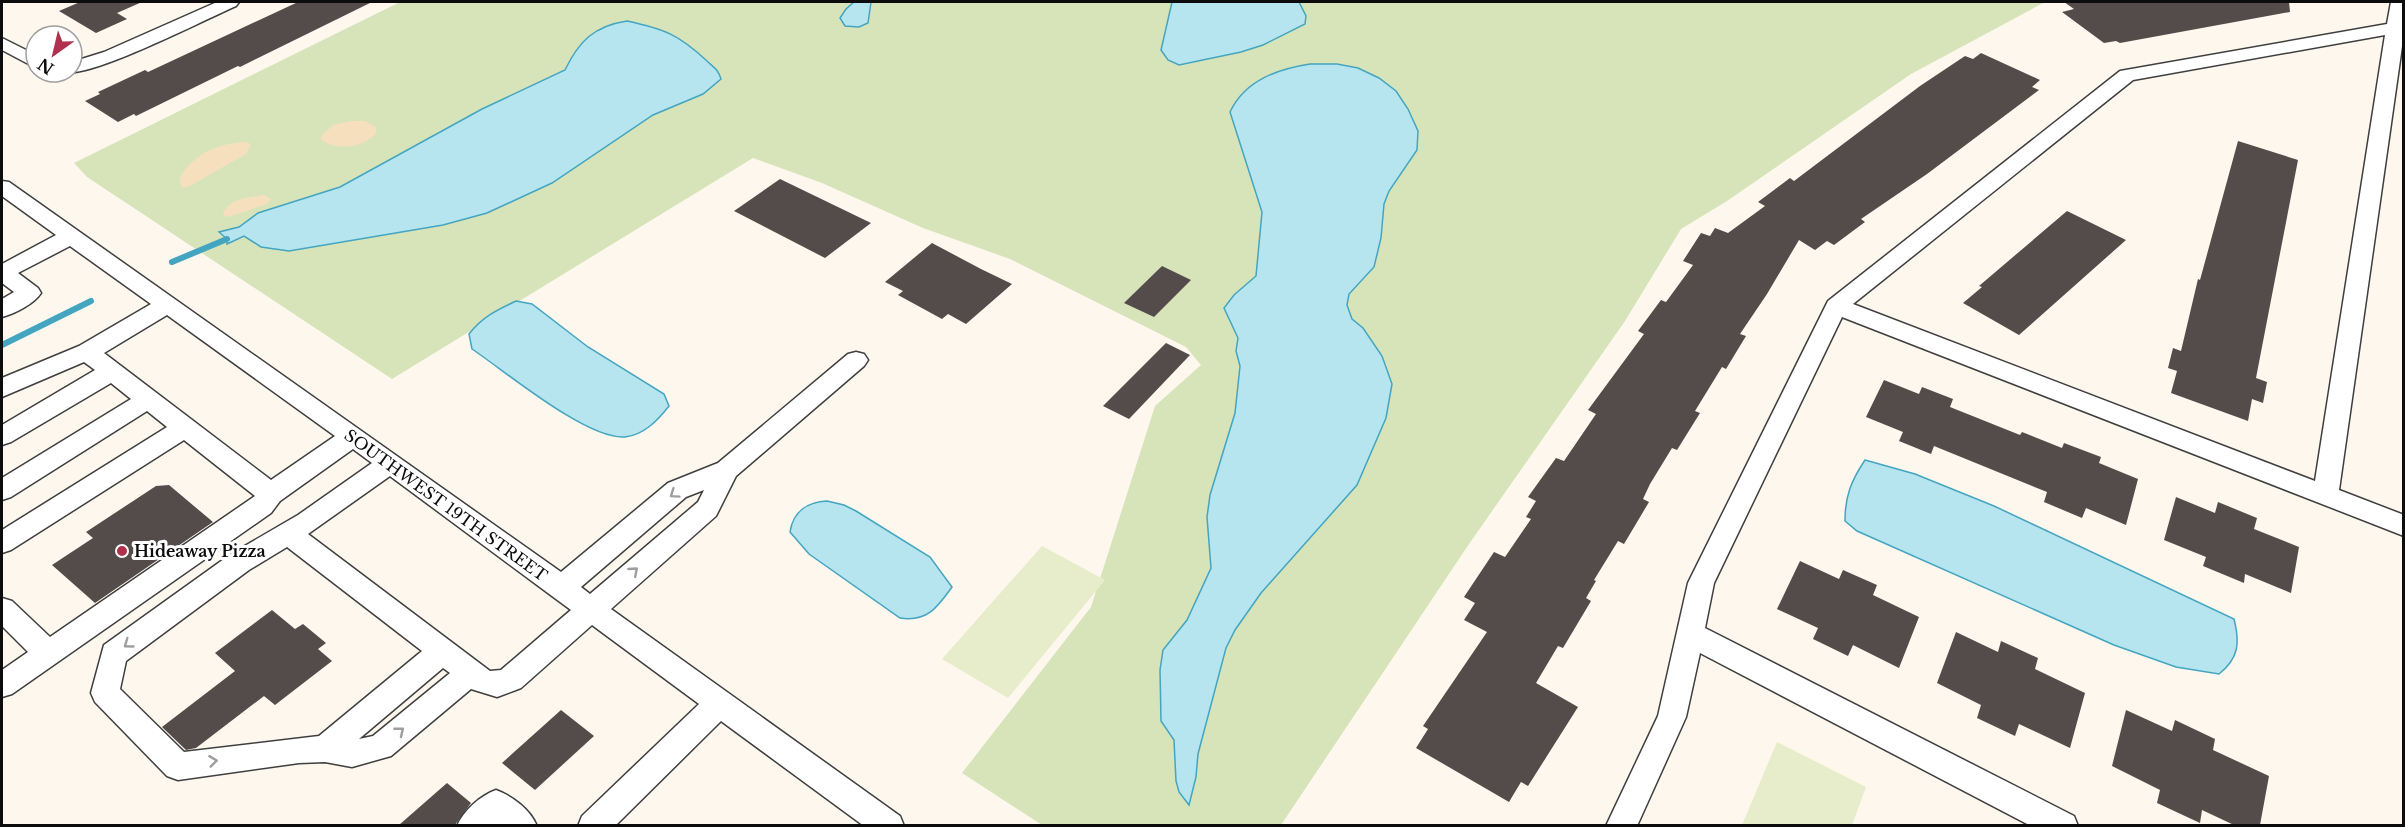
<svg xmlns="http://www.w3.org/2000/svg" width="2405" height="827" viewBox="0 0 2405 827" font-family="'Libre Baskerville',serif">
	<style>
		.green { fill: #d7e4ba }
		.sand { fill: #f5dfbd }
		.pitch { fill: #e7edcb }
		.water { fill: #b6e5f0; stroke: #44a5c0; stroke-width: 1.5 }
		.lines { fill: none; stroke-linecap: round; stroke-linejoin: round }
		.stream { stroke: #44a5c0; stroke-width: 6 }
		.building { fill: #544c4a }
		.minor-casing { stroke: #3f3f3f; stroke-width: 3 }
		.minor { fill: #fff; fill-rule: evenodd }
		.oneway { stroke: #9e9e9e }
		.poi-dot { fill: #af314e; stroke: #fff; stroke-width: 2 }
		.labels { text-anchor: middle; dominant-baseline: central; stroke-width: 6; stroke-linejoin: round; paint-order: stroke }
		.street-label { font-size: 16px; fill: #0c0c0c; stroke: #fff }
		.poi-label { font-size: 16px; font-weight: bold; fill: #0c0c0c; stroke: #fff; text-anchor: start }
	</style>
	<rect width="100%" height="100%" fill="#fdf7ed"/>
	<polygon class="green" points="400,2 2045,2 1911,74 1727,201 1681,229 1625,321 1469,544 1281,825 1042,825 962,773 1091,607 1155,406 1201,365 1186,347 1010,259 923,228 822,183 753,158 392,379 87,177 74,163"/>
	<g class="sand">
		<path d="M351,121H365L376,127V134C361,148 338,151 321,140V136L333,125Z"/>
		<path d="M246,142L251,144L246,154L190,186L183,188L180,183V177C194,153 219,143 246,142Z"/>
		<path d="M264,195L271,199L267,204L231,216L226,217L223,214C229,198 249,198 264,195Z"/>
	</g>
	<g class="pitch">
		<polygon points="1042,546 1105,580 1008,698 942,659"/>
		<polygon points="1777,742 1866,787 1852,825 1742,825"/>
	</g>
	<g class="water">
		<polygon points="854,2 871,2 868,23 859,27 845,26 840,18 846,9"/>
		<polygon points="1172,2 1299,2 1306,16 1305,24 1263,45 1241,52 1179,65 1168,60 1161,50"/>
		<path d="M627,21C664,29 678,34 707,61C714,68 718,69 721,79L703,94L653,115L552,183L487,213L443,225L289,251L261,247L244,236L227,244V239L219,232L239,227L258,213L340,187L482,109L565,70C579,41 594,26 627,21Z"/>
		<path d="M1310,64H1337L1358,68L1379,78L1396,91L1408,109L1418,131L1417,150L1389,191L1384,204L1381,238L1374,267L1349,294L1347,305L1352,319L1363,328L1382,356L1392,384L1386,418L1357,485L1261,593L1235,630L1226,648L1198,754L1196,777L1189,805L1179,792L1176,781L1174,740L1161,721L1160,670L1163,650L1187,620L1211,568L1207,517L1210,495L1235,413L1240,366L1236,351L1238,338L1224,308L1234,295L1256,276L1262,212L1230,112C1245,80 1278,69 1310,64Z"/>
		<path d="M516,301L532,304L588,347L664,394L669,406C658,420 644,435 625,437C587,440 505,371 472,349L469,334C482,317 497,310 516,301Z"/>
		<path d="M1865,460L1915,474L1994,506L2234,619C2240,643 2239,658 2219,674L2176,667L2114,645L1857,531L1845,521C1845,496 1851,481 1865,460Z"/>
		<path d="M827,501L844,505L856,511L930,557L952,587C937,608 927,622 900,618L809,554L790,532C793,511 808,502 827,501Z"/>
	</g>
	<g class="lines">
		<g class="stream">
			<polyline points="172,262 227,239"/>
			<polyline points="2,345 91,301"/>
		</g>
	</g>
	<g class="building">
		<polygon points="80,2 142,2 117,13 127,19 96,33 59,11"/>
		<polygon points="298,2 372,2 240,67 238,66 136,116 134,114 118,122 85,101 100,94 98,92 145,70 148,72"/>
		<polygon points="2064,2 2289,2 2290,12 2120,43 2116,41 2104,43 2062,12 2074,9"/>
		<polygon points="1981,53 2040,80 2032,87 2039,90 1927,174 1861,219 1865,222 1834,245 1827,241 1815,250 1799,240 1767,294 1740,334 1746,336 1726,369 1722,367 1695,411 1700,413 1677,450 1672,448 1650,484 1643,499 1649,502 1624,544 1618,541 1594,580 1596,581 1586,598 1591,601 1563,648 1558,646 1536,683 1578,707 1528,786 1521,782 1509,802 1416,748 1428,729 1423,726 1487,632 1464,620 1475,603 1464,597 1494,552 1505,557 1531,519 1526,517 1536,501 1528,497 1556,458 1564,461 1596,414 1588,410 1644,334 1638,331 1661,300 1666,302 1693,265 1683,261 1701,233 1710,236 1715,228 1728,233 1765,206 1758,202 1790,178 1794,181 1920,86 1965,56 1973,59"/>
		<polygon points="2238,141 2298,160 2256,378 2267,382 2263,403 2252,399 2248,421 2171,393 2177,371 2168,368 2173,348 2181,351 2198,279 2200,280"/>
		<polygon points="780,179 871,223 825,258 734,211"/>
		<polygon points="2067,211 2126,240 2019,335 1963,303 1982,287 1979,286"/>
		<polygon points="932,243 981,269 1012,284 966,324 948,314 942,319 898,295 903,291 885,282"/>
		<polygon points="1162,266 1191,280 1154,317 1124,303"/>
		<polygon points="1166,343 1190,355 1129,419 1103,406"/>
		<polygon points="1884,380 1919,394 1922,387 1953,399 1950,407 2020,435 2022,432 2062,448 2064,443 2101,457 2099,463 2138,479 2126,525 2086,508 2082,518 2044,502 2047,492 1934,446 1931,454 1899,441 1903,432 1866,417"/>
		<polygon points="169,485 213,522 95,603 52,565 93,538 86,532 156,486"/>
		<polygon points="2176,497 2215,513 2218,502 2257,518 2254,529 2299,547 2291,593 2245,574 2244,583 2203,566 2206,557 2164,540"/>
		<polygon points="1800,561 1839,579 1843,570 1877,585 1873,595 1919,617 1899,668 1853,645 1848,656 1813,639 1818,628 1777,609"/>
		<polygon points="272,610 295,629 303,624 326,643 318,649 332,661 275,705 264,696 196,748 186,750 162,727 235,671 215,653"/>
		<polygon points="1956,632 1998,652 2001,641 2038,658 2035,669 2085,693 2070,748 2019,724 2015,736 1977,718 1981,705 1937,683"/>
		<polygon points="561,710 594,736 535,790 502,763"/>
		<polygon points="2126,710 2172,731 2175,720 2215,739 2213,750 2269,776 2260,825 2234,825 2202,810 2200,823 2157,803 2160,790 2112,766"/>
		<polygon points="447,783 471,803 455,825 399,825"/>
	</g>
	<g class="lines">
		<defs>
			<g id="minor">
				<path d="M217,2H239L236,6C206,19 91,78 66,72H72V62L104,52Z"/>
				<path d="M2391,2H2404V32L2339,490L2404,515V536L1842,317L1714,583L1705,628L2074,816L2078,826H2031L1700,653L1686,717L1637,826H1606L1658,716L1688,583L1828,301L2120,71L2387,24ZM2385,35L2315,481L1853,304L2133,80Z"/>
				<polygon points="2,38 36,55 36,68 2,50"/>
				<path d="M2,181L9,182L561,572L668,483L718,463L848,354L856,352L864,354L868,360L864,366L736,476L716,516L611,609L900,816L904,826H864L721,721L615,826H578L582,816L699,704L592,625L521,688L497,697L471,689L391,756L352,767L325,762L299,763L178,780L167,776L95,702L91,693L104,645L231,554L298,515L372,463L353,449L280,501L271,513L12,694L2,697V670L28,652L2,626V598L12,601L50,637L255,496L184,440L11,550L2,553V530L167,427L147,411L11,497L2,500V478L131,399L111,383L11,442L2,445V425L95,370L84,362L2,397V378L79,346L151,304L70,246L18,273L38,288L41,293C34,304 14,314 2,317V299L14,292L2,283V264L56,235L2,196ZM167,315L335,436L271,480L104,353ZM390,476L552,596L571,610L501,670L490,671L308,534ZM704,490L698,502L590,594L581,587L686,497ZM287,547L422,651L319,736L184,752L120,689L126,661L249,570ZM443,668L450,673L373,736L359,739Z"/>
				<path d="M496,790C512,796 530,809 537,826L496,824L457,826C464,810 480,796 496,790Z"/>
			</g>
		</defs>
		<use href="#minor" class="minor-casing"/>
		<use href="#minor" class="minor"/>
	</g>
	<defs><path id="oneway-chevron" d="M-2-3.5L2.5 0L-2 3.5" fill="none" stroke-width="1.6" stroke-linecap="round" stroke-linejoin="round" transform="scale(1.5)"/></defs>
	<g class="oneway">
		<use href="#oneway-chevron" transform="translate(674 494) rotate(145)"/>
		<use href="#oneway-chevron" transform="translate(634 571) rotate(-41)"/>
		<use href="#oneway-chevron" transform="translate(128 644) rotate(144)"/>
		<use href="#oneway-chevron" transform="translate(400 731) rotate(-39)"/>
		<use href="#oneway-chevron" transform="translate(213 761) rotate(-7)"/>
	</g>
	<circle class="poi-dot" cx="122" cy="551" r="6"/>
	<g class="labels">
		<g class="street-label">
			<text transform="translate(446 505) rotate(36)">SOUTHWEST 19TH STREET</text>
		</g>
		<g class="poi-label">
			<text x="134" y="551">Hideaway Pizza</text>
		</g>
	</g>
	<rect width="2405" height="827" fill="none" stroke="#0c0c0c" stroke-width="6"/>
	<g transform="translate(54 54) rotate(214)"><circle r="28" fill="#ffffff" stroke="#9e9e9e" stroke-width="1.5"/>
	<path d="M0-4.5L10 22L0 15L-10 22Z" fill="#af314e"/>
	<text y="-9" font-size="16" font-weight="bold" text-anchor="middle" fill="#0c0c0c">N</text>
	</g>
</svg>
